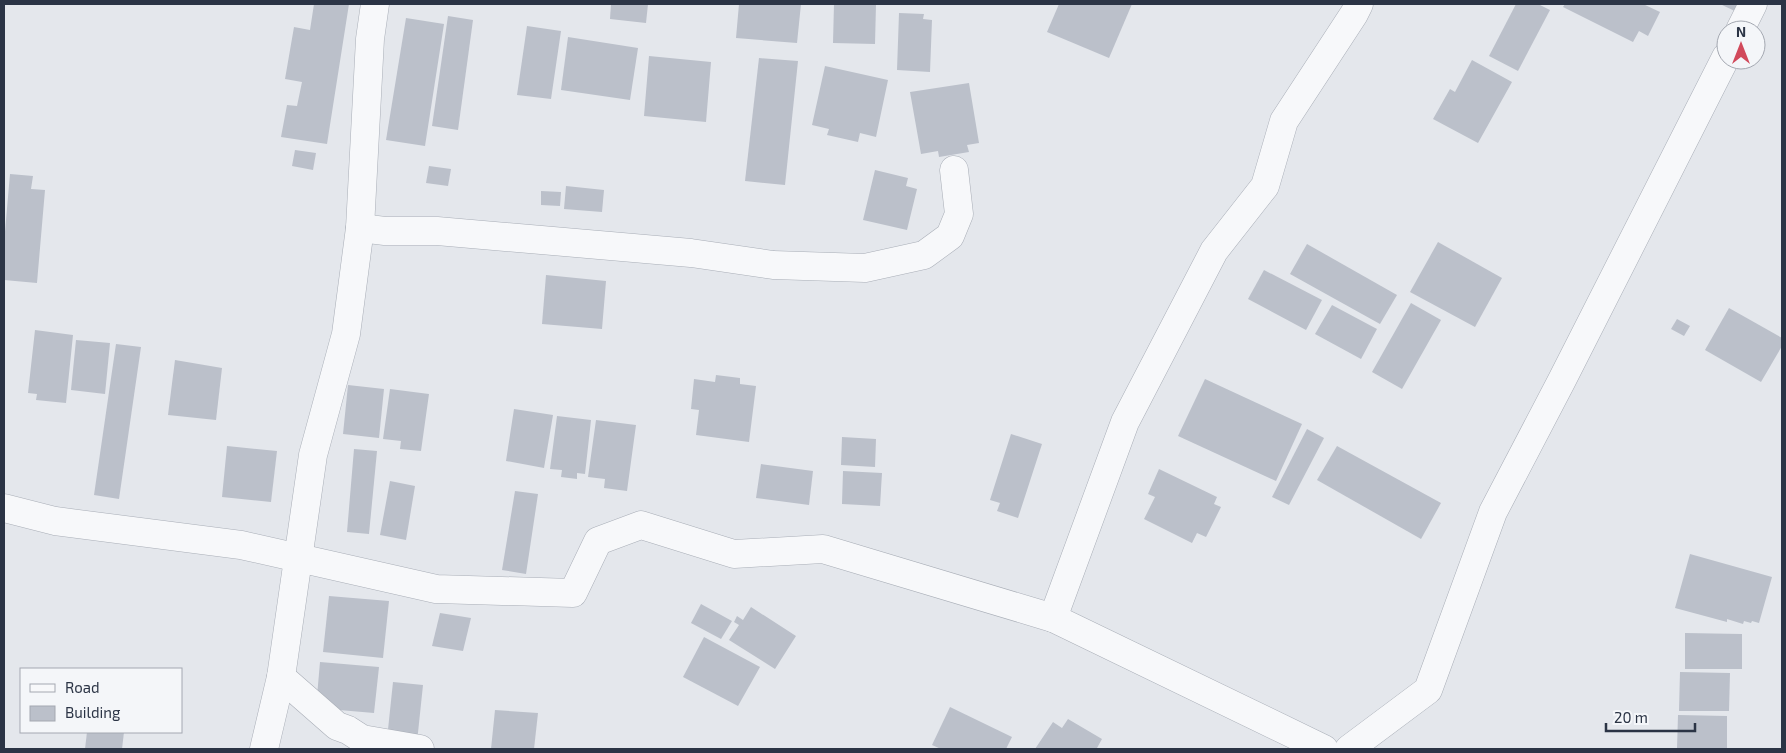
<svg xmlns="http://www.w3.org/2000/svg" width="1786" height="753" viewBox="0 0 1786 753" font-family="'Exo 2',sans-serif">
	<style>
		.building { fill: #bbc0ca }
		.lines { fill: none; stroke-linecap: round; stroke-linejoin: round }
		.street-casing { stroke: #a9aeb7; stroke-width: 29 }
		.street { stroke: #f7f8fa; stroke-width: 28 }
	</style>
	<rect width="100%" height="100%" fill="#e4e7ec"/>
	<g class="building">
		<polygon points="314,4 349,4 327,144 281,137 287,105 297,106 302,82 285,79 294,27 310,30"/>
		<polygon points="611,4 648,4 646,23 610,19"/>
		<polygon points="739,4 801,4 797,43 736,38"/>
		<polygon points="834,4 876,4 875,44 833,43"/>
		<polygon points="1059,4 1132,4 1109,58 1047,32"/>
		<polygon points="1516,4 1538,4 1550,10 1518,71 1489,56"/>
		<polygon points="1565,4 1643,4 1660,12 1648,36 1639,31 1633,42 1563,7"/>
		<polygon points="1720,4 1744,4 1739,13"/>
		<polygon points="899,13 924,14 923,19 932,20 930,72 897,70"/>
		<polygon points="448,16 473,20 458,130 432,126"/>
		<polygon points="406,18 444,24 425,146 386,140"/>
		<polygon points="527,26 561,31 551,99 517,95"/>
		<polygon points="568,37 638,48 630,100 561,90"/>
		<polygon points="649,56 711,62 706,122 644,116"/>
		<polygon points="759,58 798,61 785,185 745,181"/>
		<polygon points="1472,60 1512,82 1478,143 1433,119 1450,89 1455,92"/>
		<polygon points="825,66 888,80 876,137 860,133 858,142 827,135 829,129 812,125"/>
		<polygon points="969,83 979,143 967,145 969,152 939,157 938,151 921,154 910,92"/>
		<polygon points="295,150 316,153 313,170 292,166"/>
		<polygon points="429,166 451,169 448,186 426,183"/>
		<polygon points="875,170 908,178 906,186 917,189 907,230 863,220"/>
		<polygon points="10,174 33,176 31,189 45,190 37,283 4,280 4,243"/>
		<polygon points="566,186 604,190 602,212 564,209"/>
		<polygon points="541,191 561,192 560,206 541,205"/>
		<polygon points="1438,242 1502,278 1475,327 1410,292"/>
		<polygon points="1307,244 1397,295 1380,324 1290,274"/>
		<polygon points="1264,270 1322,300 1306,330 1248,299"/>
		<polygon points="546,275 606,281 602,329 542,324"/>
		<polygon points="1411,303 1441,320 1402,389 1372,372"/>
		<polygon points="1332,305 1377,329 1361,359 1315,334"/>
		<polygon points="1729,308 1782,338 1782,346 1761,382 1705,350"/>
		<polygon points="1677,319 1690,326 1684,336 1671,329"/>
		<polygon points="35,330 73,335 66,403 36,400 37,394 28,393"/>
		<polygon points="76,340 110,343 105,394 71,390"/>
		<polygon points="116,344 141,347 119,499 94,495"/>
		<polygon points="175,360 222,368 216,420 168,415"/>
		<polygon points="716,375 740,378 740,384 756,386 749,442 696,435 699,410 691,409 694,379 715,382"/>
		<polygon points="1205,379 1302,424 1276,481 1178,436"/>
		<polygon points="348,385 384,389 379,438 343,434"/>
		<polygon points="390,389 429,394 421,451 400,449 401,441 383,439"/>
		<polygon points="514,409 553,415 544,468 506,461"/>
		<polygon points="557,416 591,420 585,474 577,473 577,479 561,477 562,470 550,469"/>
		<polygon points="596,420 636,425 627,491 604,488 605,479 588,477"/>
		<polygon points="1307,429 1324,438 1289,505 1272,497"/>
		<polygon points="1011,434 1042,444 1018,518 997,511 1000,503 990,500"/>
		<polygon points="842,437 876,439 875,467 841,465"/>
		<polygon points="227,446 277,451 271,502 222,497"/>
		<polygon points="1337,446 1441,503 1421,539 1317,480"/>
		<polygon points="354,449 377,451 369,534 347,532"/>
		<polygon points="761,464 813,471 809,505 756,498"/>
		<polygon points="1159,469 1217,497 1214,504 1221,507 1206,537 1197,533 1192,543 1144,519 1155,497 1148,494"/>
		<polygon points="843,471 882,473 880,506 842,504"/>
		<polygon points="390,481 415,486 406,540 380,535"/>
		<polygon points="515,491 538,494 526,574 502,570"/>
		<polygon points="1690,554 1772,577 1759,623 1752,621 1751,623 1744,621 1743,624 1727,619 1727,622 1675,608"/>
		<polygon points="329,596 389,601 383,658 323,652"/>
		<polygon points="701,604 732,621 721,639 691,623"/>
		<polygon points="751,607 796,636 775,669 729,640 739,625 734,622 737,616 743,620"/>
		<polygon points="440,613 471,618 463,651 432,646"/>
		<polygon points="1685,633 1742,634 1742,669 1685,669"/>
		<polygon points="704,637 760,667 738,706 683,677"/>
		<polygon points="320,662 379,667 374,713 316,708"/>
		<polygon points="1680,672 1730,673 1729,711 1679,711"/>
		<polygon points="393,682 423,685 417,742 387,739"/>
		<polygon points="950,707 1012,737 1006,749 941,749 932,745"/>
		<polygon points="495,710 538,713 534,749 491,749"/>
		<polygon points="1678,715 1727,716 1727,749 1677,749"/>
		<polygon points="1068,719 1102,739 1097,748 1099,749 1035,749 1053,722 1062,728"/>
		<polygon points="87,732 124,732 122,749 85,749"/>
	</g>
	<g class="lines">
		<defs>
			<g id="street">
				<polyline points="1740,30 1753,4"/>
				<polyline points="360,228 385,231 437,231 691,253 773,265 865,268 924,255 950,236 959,214 954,170"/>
				<polyline points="4,508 55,521 241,545 436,589 573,593 598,541 641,525 734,554 823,549 1053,618 1324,749"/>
				<polyline points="1053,618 1125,422 1214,251 1265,186 1284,121 1354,14 1359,4"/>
				<polyline points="281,677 337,726 348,730 362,739 420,749"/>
				<polyline points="264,749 281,677 313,455 346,334 360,228 370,39 375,4"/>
				<polyline points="1349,749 1428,690 1493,512 1562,380 1726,57"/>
			</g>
		</defs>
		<use href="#street" class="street-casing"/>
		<use href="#street" class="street"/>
	</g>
	<rect width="1786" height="753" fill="none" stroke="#2b3445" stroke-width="10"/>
	<rect x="20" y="668" width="162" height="65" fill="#f4f6f9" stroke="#a4a8b1"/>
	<rect x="30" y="684" width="25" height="8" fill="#f7f8fa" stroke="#a4a8b1"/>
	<text x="65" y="693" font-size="15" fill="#2b3445">Road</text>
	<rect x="30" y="706" width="25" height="15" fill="#bbc0ca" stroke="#a4a8b1"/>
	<text x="65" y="718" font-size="15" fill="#2b3445">Building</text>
	<g transform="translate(1741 45)"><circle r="24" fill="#f4f6f9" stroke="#a4a8b1"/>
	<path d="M0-4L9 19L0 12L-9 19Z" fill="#d1495b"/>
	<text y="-8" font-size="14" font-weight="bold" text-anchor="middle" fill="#2b3445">N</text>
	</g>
	<path d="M1606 723v8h89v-8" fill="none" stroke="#2b3445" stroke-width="2.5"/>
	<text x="1614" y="723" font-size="15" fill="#2b3445" stroke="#f4f6f9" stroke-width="4" paint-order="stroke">20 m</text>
</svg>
